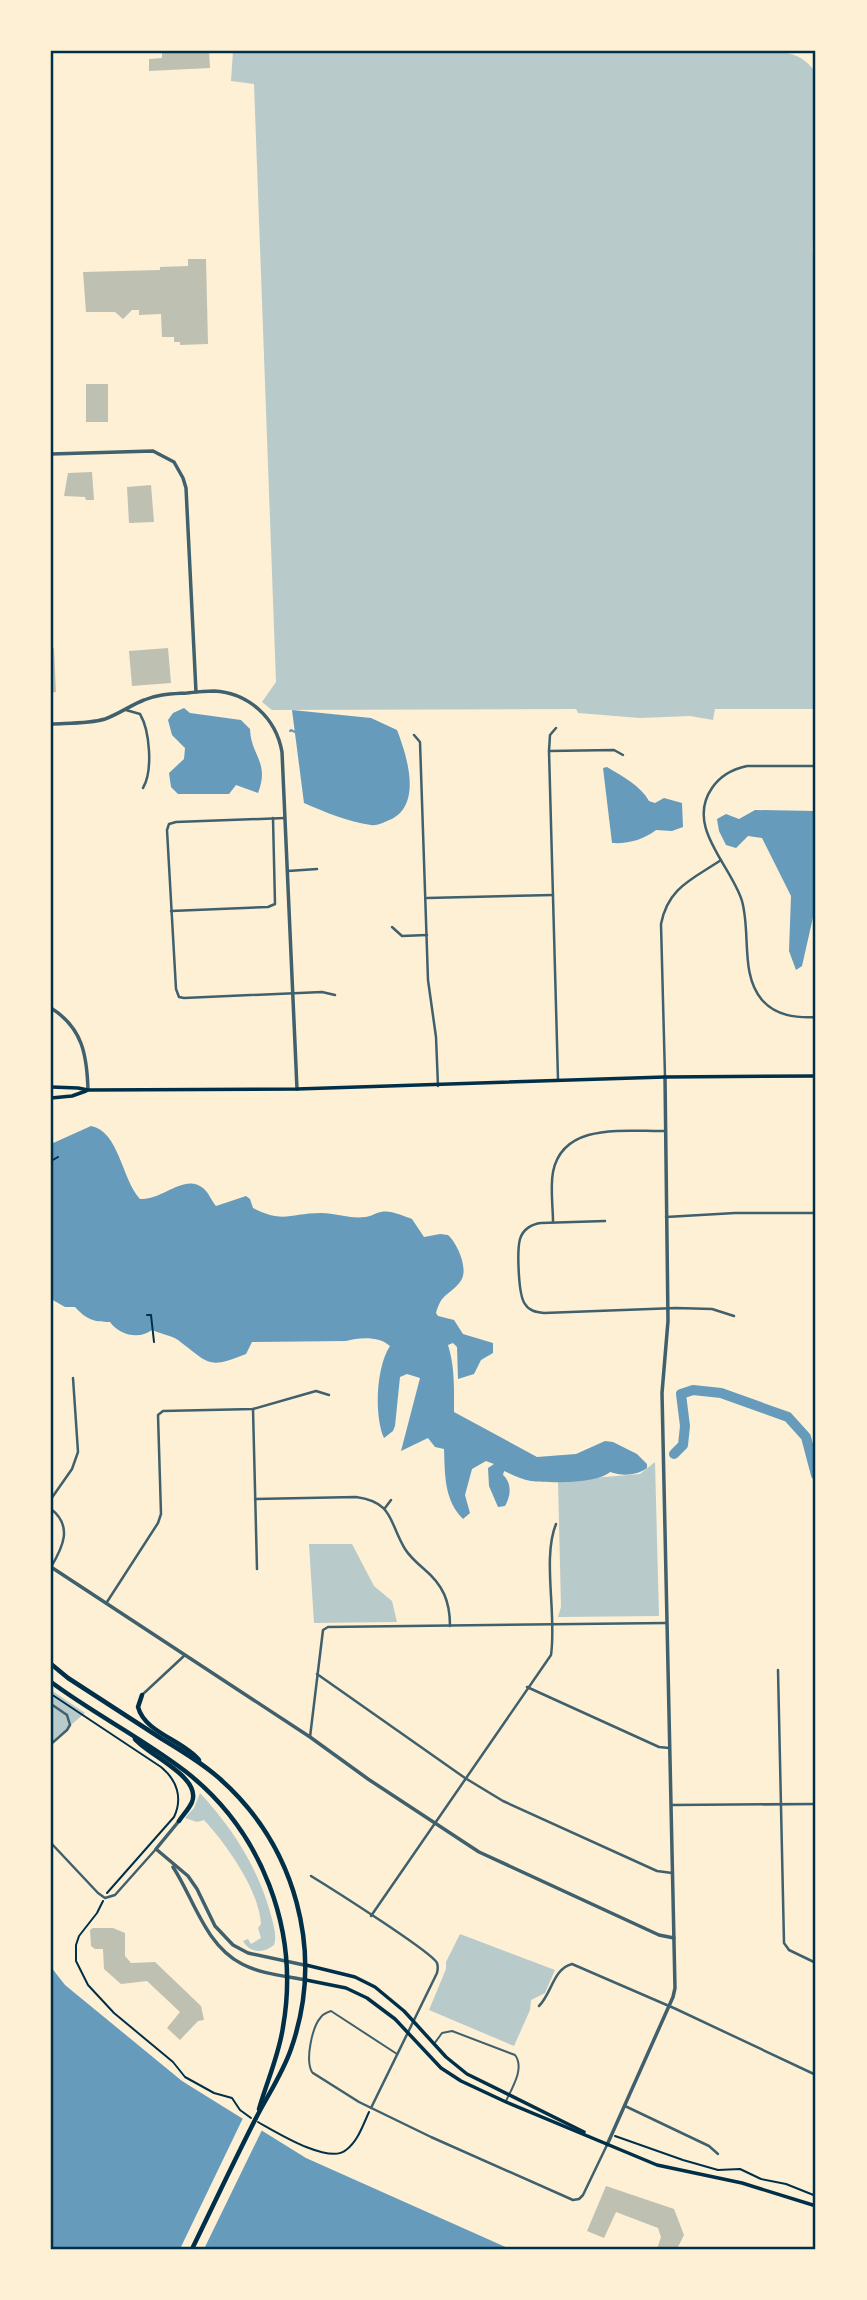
<svg xmlns="http://www.w3.org/2000/svg" width="867" height="2300" viewBox="0 0 867 2300" font-family="Commissioner,sans-serif">
	<style>
		.green { fill: #b9caca }
		.water { fill: #669bbc }
		.pier { fill: #fdf0d5 }
		.lines { fill: none; stroke-linecap: round; stroke-linejoin: round }
		.stream { stroke: #669bbc; stroke-width: 2 }
		.river { stroke: #669bbc; stroke-width: 10 }
		.building { fill: #bec0b2 }
		.path { stroke: #003049; stroke-width: 2 }
		.service { stroke: #3f606c; stroke-width: 2 }
		.minor { stroke: #3f606c; stroke-width: 2.5 }
		.tertiary { stroke: #3f606c; stroke-width: 3.5 }
		.secondary { stroke: #003049; stroke-width: 3.5 }
		.trunk { stroke: #003049; stroke-width: 4.5 }
		.neatline { fill: none; stroke: #003049; stroke-width: 2.5 }
	</style>
	<rect width="100%" height="100%" fill="#fdf0d5"/>
	<g class="green">
		<path d="M233,51H768C791,53 800,53 816,72V221C811,237 812,259 816,276V709H715L713,720L690,716L640,718L578,713L576,709L272,710L262,702L276,682L254,84L231,81Z"/>
		<polygon points="655,1462 659,1616 558,1617 561,1607 558,1481 640,1474"/>
		<polygon points="309,1544 352,1544 374,1586 392,1601 397,1622 314,1623"/>
		<polygon points="51,1690 85,1713 51,1742"/>
		<path d="M200,1793C234,1830 259,1869 272,1919C274,1928 277,1936 274,1945C263,1954 250,1953 243,1941L248,1939L251,1944L261,1938L258,1928L261,1924C259,1890 227,1845 204,1820L197,1822L185,1818L194,1808Z"/>
		<polygon points="460,1934 555,1970 545,1993 531,2000 530,2010 514,2046 429,2010 446,1969 446,1962"/>
	</g>
	<g class="water">
		<path d="M184,708L190,713L241,720L250,729C251,756 270,762 258,793L236,785L229,794H178L171,787L169,773L184,759L185,748L172,735L168,720L173,713Z"/>
		<path d="M292,710L371,718L397,730C407,756 424,808 387,821C382,823 377,826 371,825C348,822 325,812 304,803Z"/>
		<path d="M607,767C622,776 641,786 649,801L655,803L664,798L682,803L683,827L672,831L656,830C643,840 628,844 612,843L603,768Z"/>
		<polygon points="755,810 816,811 816,904 802,966 796,970 789,951 791,896 762,838 748,836 736,848 726,845 719,831 717,819 726,814 739,819"/>
		<path d="M91,1126C119,1131 122,1180 140,1199C162,1201 184,1173 203,1188C209,1193 211,1200 216,1206L246,1196L250,1199L253,1208C284,1224 290,1213 321,1213C336,1213 350,1219 365,1217C370,1217 375,1213 381,1212C391,1210 403,1216 412,1219L424,1237L440,1234L448,1235C457,1243 470,1270 460,1282C449,1296 442,1292 436,1313L438,1316L454,1320L463,1334L493,1343V1353L481,1360L474,1374L458,1379L457,1347L453,1343L448,1345C455,1367 454,1389 454,1412L537,1457L576,1454L605,1441L613,1442L637,1454L647,1464V1468C636,1476 622,1476 610,1472C596,1484 550,1483 531,1481C522,1480 513,1475 504,1471L503,1475C512,1483 511,1496 505,1506L498,1507L489,1486L488,1468L494,1464L486,1461L472,1469L465,1495L470,1513L463,1519C444,1500 445,1475 444,1449L435,1447L428,1438L401,1451L420,1378L407,1374L400,1377L395,1426L393,1431L384,1438C374,1416 376,1367 390,1346C380,1336 359,1337 346,1341L252,1342L246,1354C207,1370 209,1363 178,1340C171,1335 160,1334 152,1330C139,1340 119,1335 110,1322C93,1322 86,1319 75,1307H65L51,1299V1144Z"/>
		<polygon points="51,1967 65,1985 182,2081 306,2158 510,2249 51,2249"/>
	</g>
	<polygon class="pier" points="244,2116 263,2128 204,2249 180,2249"/>
	<g class="lines">
		<polyline class="stream" points="290,731 291,730 297,733"/>
		<polyline class="river" points="674,1454 683,1445 685,1426 681,1394 693,1390 721,1393 788,1417 806,1437 816,1475"/>
	</g>
	<g class="building">
		<polygon points="162,51 209,51 210,68 149,71 149,59 162,58"/>
		<polygon points="188,259 206,259 208,344 180,345 180,342 174,342 174,337 162,337 161,314 139,315 139,310 132,310 123,319 115,312 86,312 83,272 160,270 160,267 188,266"/>
		<rect x="86" y="384" width="22" height="38"/>
		<polygon points="92,472 94,500 86,500 85,497 64,496 68,473"/>
		<polygon points="151,485 154,522 129,523 127,487"/>
		<polygon points="54,648 56,692 51,693 51,649"/>
		<polygon points="168,648 171,683 132,686 129,651"/>
		<polygon points="93,1928 113,1928 125,1933 125,1956 131,1963 155,1962 201,2006 204,2020 198,2021 180,2040 167,2028 180,2012 147,1981 121,1984 104,1969 103,1949 95,1949 91,1946 90,1930"/>
		<polygon points="606,2186 674,2209 684,2235 677,2249 657,2249 661,2237 658,2228 616,2212 604,2238 587,2231"/>
	</g>
	<g class="lines">
		<g class="path">
			<polyline points="51,1161 58,1157"/>
			<polyline points="147,1315 151,1315 154,1342"/>
			<path d="M51,1694L161,1767C177,1780 183,1798 174,1817L107,1893"/>
			<polyline points="103,1901 97,1913 79,1936 76,1945 76,1961 88,1985 114,2013 173,2062 185,2077 214,2093 232,2098 240,2110 251,2118"/>
			<path d="M258,2122C276,2132 329,2165 346,2150C358,2141 363,2125 369,2112"/>
			<polyline points="615,2136 683,2160 718,2170 740,2169 761,2179 786,2184 816,2196"/>
		</g>
		<g class="service">
			<path d="M434,2044L442,2033L452,2031L515,2055C525,2068 512,2088 506,2101"/>
			<path d="M312,2072C305,2060 312,2027 321,2017C323,2014 328,2012 331,2011L397,2054"/>
		</g>
		<g class="minor">
			<path d="M126,710L140,714C150,731 153,771 143,788"/>
			<polyline points="556,728 550,735 549,751 558,1079"/>
			<polyline points="414,735 420,742 428,980 436,1037 438,1086"/>
			<polyline points="549,751 614,750 623,755"/>
			<path d="M816,766H747C733,769 720,776 712,788C685,827 731,865 742,901C751,933 740,974 762,1000C776,1016 796,1018 816,1017"/>
			<polyline points="285,818 176,822 169,824 167,830 176,989 179,997 184,998 322,992 335,995"/>
			<polyline points="288,871 317,869"/>
			<polyline points="427,898 553,895"/>
			<polyline points="171,911 268,907 275,904 273,818"/>
			<polyline points="392,927 402,936 427,935"/>
			<path d="M665,1077L661,924C668,887 693,879 721,860"/>
			<polyline points="666,1217 735,1213 816,1213"/>
			<path d="M605,1221L541,1223C532,1224 523,1229 520,1239C517,1250 518,1295 525,1304C529,1311 536,1312 544,1313L676,1308L712,1309L734,1316"/>
			<path d="M553,1222C553,1206 550,1188 553,1172C563,1121 627,1132 666,1131"/>
			<polyline points="253,1409 257,1569"/>
			<polyline points="51,1499 72,1469 78,1452 73,1378"/>
			<path d="M255,1499L356,1497C394,1502 389,1523 405,1549C410,1557 417,1563 424,1569C443,1585 450,1601 450,1626"/>
			<polyline points="385,1508 391,1500"/>
			<path d="M51,1509C73,1526 63,1547 51,1567"/>
			<polyline points="107,1602 158,1523 161,1514 158,1415 163,1411 253,1409 316,1391 329,1395"/>
			<polyline points="778,1670 784,1943 789,1950 816,1963"/>
			<polyline points="317,1674 465,1778 503,1801 657,1871 672,1873"/>
			<polyline points="527,1687 659,1747 669,1748"/>
			<polyline points="142,1695 185,1655"/>
			<polyline points="51,1704 67,1715 70,1725 67,1730 51,1744"/>
			<polyline points="310,1737 323,1630 328,1627 666,1623"/>
			<polyline points="672,1805 816,1804"/>
			<polyline points="51,1843 98,1893 105,1898 115,1895 156,1849"/>
			<path d="M311,1876C329,1887 432,1952 437,1963C438,1966 438,1969 437,1973L371,2108"/>
			<path d="M371,1916L551,1655C557,1615 542,1558 556,1524"/>
			<path d="M539,2006C552,1993 553,1969 572,1964L676,2009L816,2075"/>
			<polyline points="313,2073 359,2102 431,2137 573,2200 579,2199 583,2195 607,2145"/>
			<polyline points="625,2106 709,2146 718,2154"/>
		</g>
		<g class="tertiary">
			<polyline points="51,454 153,451 174,462 183,478 186,488 196,692"/>
			<path d="M51,724C68,723 88,724 105,719C119,714 131,705 144,700C158,694 172,694 187,693C196,692 205,691 214,691C249,693 276,718 282,752L297,1089"/>
			<path d="M51,1008C83,1028 87,1056 88,1090"/>
			<polyline points="51,1567 310,1737 368,1779 479,1852 659,1935 674,1938"/>
			<polyline points="179,1821 156,1849 188,1876 197,1889 215,1926 233,1945 248,1953 304,1965"/>
			<path d="M173,1867C194,1899 205,1945 242,1964C261,1974 285,1976 306,1980"/>
			<polyline points="607,2145 673,1997 675,1988 662,1393 668,1321 665,1077"/>
		</g>
		<g class="secondary">
			<polyline points="51,1087 78,1088 88,1090 297,1089 665,1077 816,1076"/>
			<polyline points="51,1098 72,1096 86,1091"/>
			<polyline points="306,1965 355,1977 375,1987 404,2011 446,2057 467,2074 584,2132"/>
			<polyline points="306,1980 346,1988 367,1998 395,2019 441,2068 461,2081 506,2102 657,2165 742,2183 816,2206"/>
		</g>
		<g class="trunk">
			<path d="M51,1664L68,1678C100,1699 131,1719 162,1739C182,1751 202,1763 219,1778C296,1846 325,1952 291,2049C282,2075 267,2096 255,2120C233,2163 213,2206 192,2249"/>
			<path d="M51,1682C94,1714 142,1738 185,1771C262,1831 300,1930 283,2027C279,2055 267,2081 259,2109"/>
			<path d="M142,1695L138,1707C145,1733 183,1740 199,1760"/>
			<path d="M135,1739C148,1755 202,1777 192,1802C189,1809 183,1815 179,1821"/>
		</g>
	</g>
	<rect width="867" height="2300" fill="none" stroke="#fdf0d5" stroke-width="105"/>
	<rect x="52" y="52" width="762" height="2196" class="neatline"/>
</svg>
